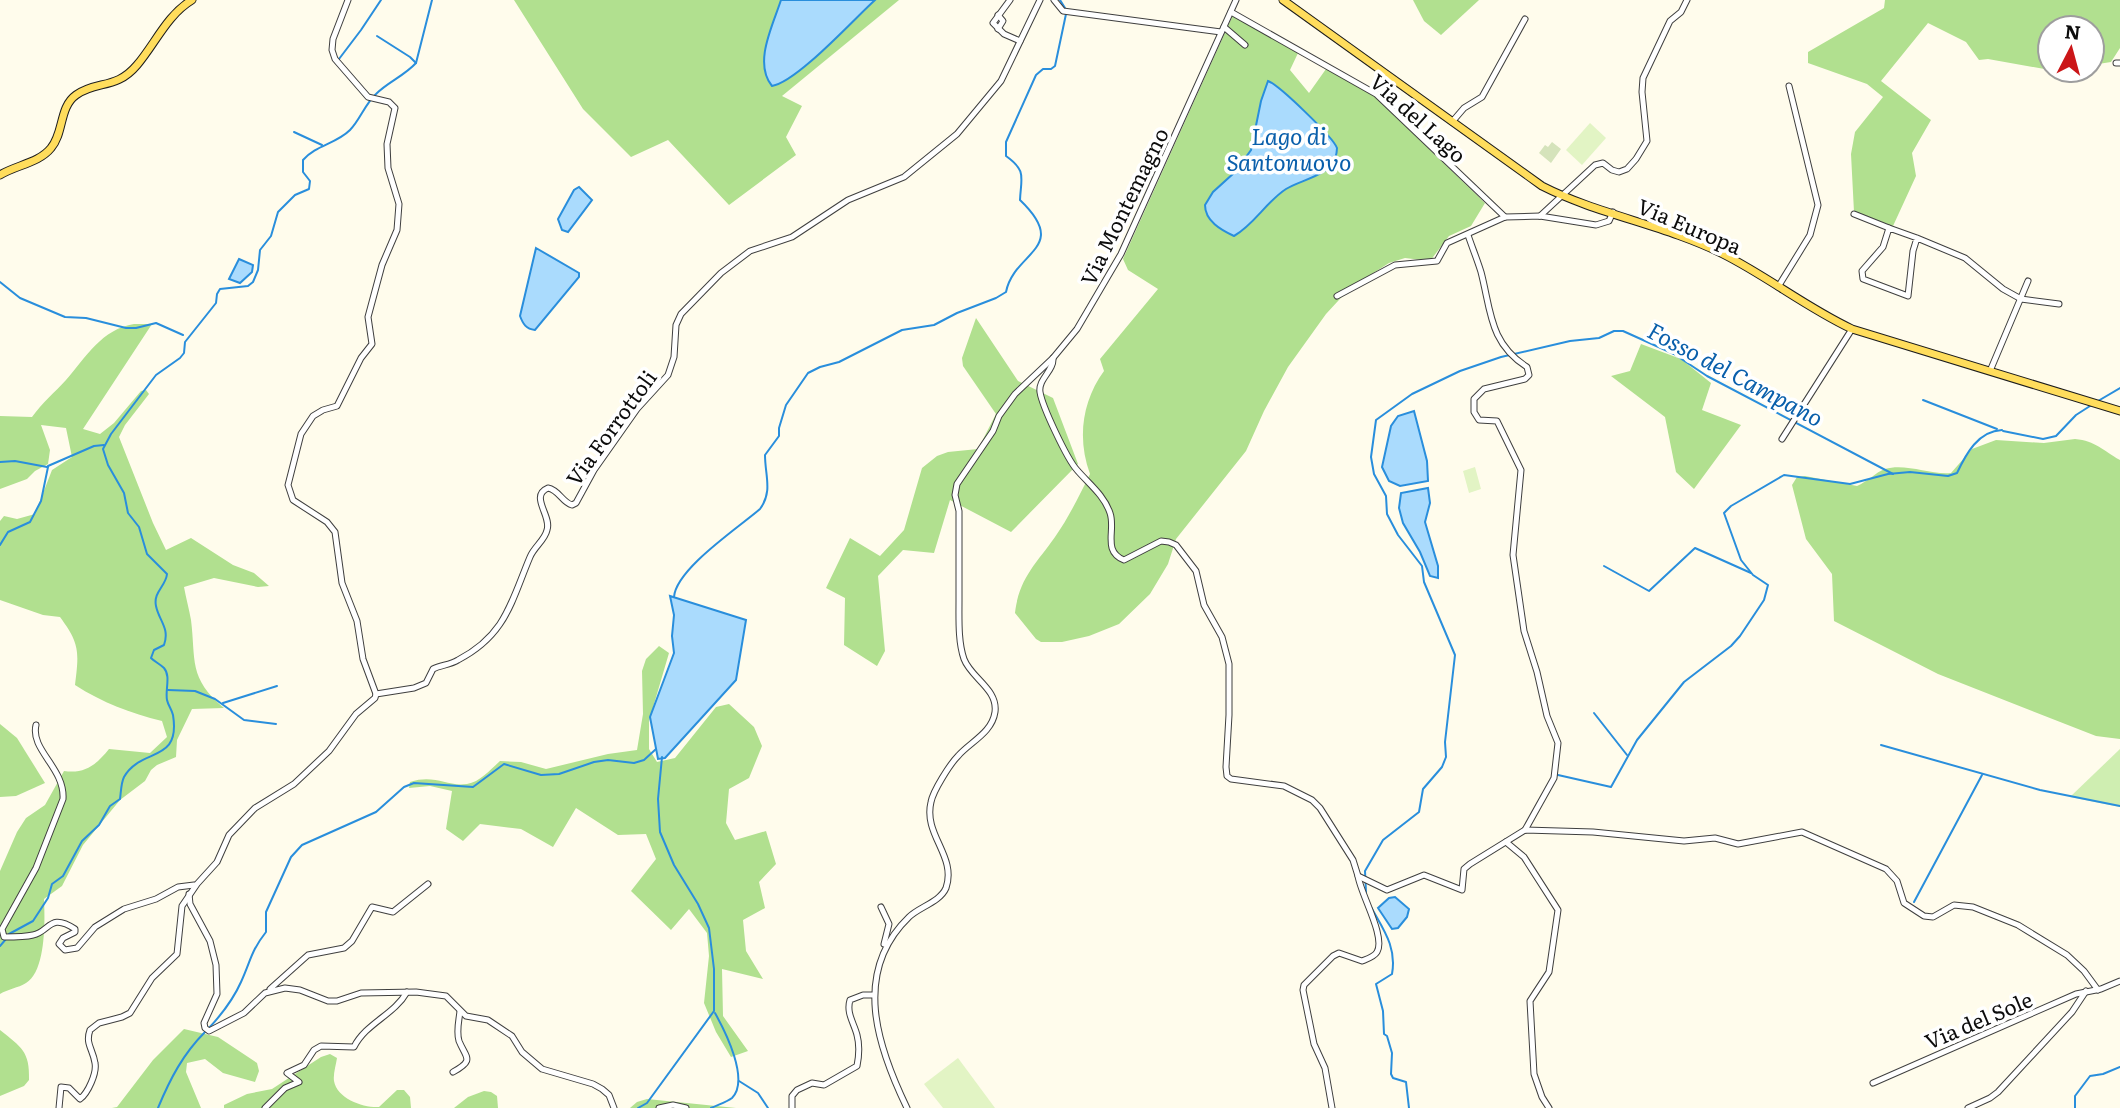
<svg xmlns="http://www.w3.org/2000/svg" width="2120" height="1108" viewBox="0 0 2120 1108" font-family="Literata,serif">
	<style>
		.green { fill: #cfeeb1 }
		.forest { fill: #b1e08f }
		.cemetery { fill: #d5e3bb }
		.pitch { fill: #e2f4c4 }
		.water { fill: #aadbfd; stroke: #298edc; stroke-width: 2 }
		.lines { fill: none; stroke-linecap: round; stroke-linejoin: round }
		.stream { stroke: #298edc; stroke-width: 2 }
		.minor-casing { stroke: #3f3f3f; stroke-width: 7 }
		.major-casing { stroke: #1d1d1d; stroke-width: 9 }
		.minor { stroke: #fff; stroke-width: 5 }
		.major { stroke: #ffdd5c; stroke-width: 7 }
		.labels { text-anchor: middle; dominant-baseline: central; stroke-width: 7; stroke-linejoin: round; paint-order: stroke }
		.street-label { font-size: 21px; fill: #0c0c0c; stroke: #fff }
		.water-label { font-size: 23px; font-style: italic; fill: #095fab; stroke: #fff }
	</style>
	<rect width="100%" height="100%" fill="#fffcec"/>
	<polygon class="green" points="2120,749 2120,807 2070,797"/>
	<g class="forest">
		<polygon points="514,0 899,0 782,96 802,106 786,137 796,155 729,205 668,140 631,157 583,109"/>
		<polygon points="1413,0 1479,0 1441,35 1424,21"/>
		<polygon points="1885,0 2120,0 2120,48 2111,62 2092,65 2092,28 2050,28 2050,70 1988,59 1979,60 1966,42 1928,23 1881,81 1931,120 1912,153 1916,176 1893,226 1854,212 1851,154 1855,132 1883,97 1867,84 1808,63 1808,52 1884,8"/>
		<path d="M1233,15L1298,53L1290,70L1309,93L1326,69L1373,95L1485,203L1471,226L1449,236L1430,261L1405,258L1389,263L1350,288L1326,314L1288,367L1264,411L1246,451L1176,539L1168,564L1150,594L1119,624L1089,636L1062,642H1041L1036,639L1015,613C1019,578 1036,564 1055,537C1069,517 1079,496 1090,474C1077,439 1082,401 1104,371L1100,359L1158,289L1128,270L1123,259Z"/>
		<polygon points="976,318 1018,381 1053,398 1078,464 1011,532 950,500 934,553 903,550 878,576 885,651 877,666 844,645 845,598 826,588 850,538 880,556 904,530 922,468 937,456 948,452 978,449 996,414 963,366 962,358"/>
		<path d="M134,324H152L83,429L100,434L114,423L141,391L146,390L149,394L125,425L119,437L153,523L166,550L191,538L233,565L254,573L269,586L258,587L214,578L184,587C186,598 189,609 191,620C196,660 188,678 224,708L192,709L177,740L176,757L157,765L151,770L145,781L120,800L83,845L62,886L44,899C45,921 46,971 26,983C18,988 8,989 0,994V871L17,832L26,818L45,805L64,771C85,774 96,765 109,749L150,753L167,737L162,721C130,713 103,703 75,685C79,652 80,644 60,617L43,615L0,600V521L4,516L17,519L35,514L52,470L72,457L66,428L41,425L50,450L48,464L35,471L27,479L0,489V416L32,417C42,403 55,392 66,380C86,357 102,329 134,324Z"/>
		<polygon points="1641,344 1681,359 1711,383 1702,410 1741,425 1694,489 1676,472 1665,417 1611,376 1630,371"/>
		<path d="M2075,439C2096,441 2102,450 2120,460V739L2096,736L1938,674L1834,621L1832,574L1806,539L1792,485L1797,477L1805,476L1857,486C1867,482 1876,472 1885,469C1906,463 1930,475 1951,473L1972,449L1996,440L2044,443Z"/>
		<path d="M659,646L669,653L649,721V749L657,762L675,758L716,707L729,704L754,727L762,746L749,778L729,789L726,823L735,840L766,831L776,864L759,882L765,908L743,920L746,951L763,979L722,969L723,1016L748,1051L731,1057L716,1032L704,1003L709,956L707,933L689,909L671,930L631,891L656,859L646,834L618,835L576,808L553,847L521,829L480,824L463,841L446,829L452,791L430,786L409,788L410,782C435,774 447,787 467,784C480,782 491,769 500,761L521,762L546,769L608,754L637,750L643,714L642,671L646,659Z"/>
		<polygon points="0,724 17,738 45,783 16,796 0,797"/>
		<polygon points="184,1029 218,1037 257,1063 259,1071 255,1082 223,1073 205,1059 187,1063 186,1072 201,1108 112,1108 117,1107 153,1060"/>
		<path d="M0,1030C21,1047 30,1051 29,1080L24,1086L0,1096Z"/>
		<path d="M330,1054L337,1058C336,1065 333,1074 334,1081C337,1099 364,1108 379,1107L397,1090H404L410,1097L411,1108H224V1105L247,1094L272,1089L321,1057Z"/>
		<polygon points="484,1091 491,1092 497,1096 498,1108 454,1108 468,1097"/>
		<polygon points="647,1099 736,1108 630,1108 637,1102"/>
	</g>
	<polygon class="cemetery" points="1552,142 1561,149 1551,163 1539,153 1545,145 1548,147"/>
	<g class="pitch">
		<polygon points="1590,123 1606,138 1582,165 1566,150"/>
		<polygon points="1475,467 1481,489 1469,493 1463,471"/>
		<polygon points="958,1058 995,1108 943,1108 924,1084"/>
	</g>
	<g class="water">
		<path d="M781,0H875C854,19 797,82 772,86C753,63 773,25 781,0Z"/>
		<path d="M1268,81C1279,85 1333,137 1337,148C1337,151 1336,156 1335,159C1328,176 1300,180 1286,189C1266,202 1254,225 1234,236C1221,230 1205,221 1205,205L1213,192L1235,172L1251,150L1261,101Z"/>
		<polygon points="579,187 592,200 568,232 562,230 558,219 574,190"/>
		<path d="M536,248L579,273V277L535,330C526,329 523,324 520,316Z"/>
		<polygon points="239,259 253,265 252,272 240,283 229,279"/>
		<polygon points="1414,411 1427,461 1428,481 1400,486 1389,481 1382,467 1391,426 1398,416"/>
		<polygon points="1428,488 1430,503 1425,522 1438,566 1438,578 1430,576 1420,552 1403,523 1399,508 1401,493"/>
		<polygon points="670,596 746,620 736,680 665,758 658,759 650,717 674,653 672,636 674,615"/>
		<polygon points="1395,897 1409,909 1407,917 1398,928 1392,929 1378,908 1389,898"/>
	</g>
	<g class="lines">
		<g class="stream">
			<polyline points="1060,0 1065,8"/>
			<polyline points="377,36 410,57 416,63"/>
			<polyline points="339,59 361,30 381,0"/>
			<polyline points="294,132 322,145"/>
			<polyline points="0,282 20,298 65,317 86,318 126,328 136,328 156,323 183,335"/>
			<polyline points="1923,400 1997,429"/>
			<polyline points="2098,401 2120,388"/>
			<polyline points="2003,431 2043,439 2056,436 2076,415 2090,406"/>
			<polyline points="0,462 15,461 47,467"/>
			<polyline points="48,466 94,446 104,445"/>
			<polyline points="0,545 8,532 30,522 41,501 48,467"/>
			<polyline points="1604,566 1649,591 1695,548 1751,573"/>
			<path d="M674,597C676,569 738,528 760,509C773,491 765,476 765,455L779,436V428L786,405L808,373L820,367L839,362L902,330L934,325L957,313L996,298L1006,292C1014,251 1071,249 1020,200C1021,177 1027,171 1006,156V142L1036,75L1043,69H1051L1055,66L1066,14"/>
			<polyline points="168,690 195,691 215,699 244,720 276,724"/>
			<polyline points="223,703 277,686"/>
			<polyline points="1594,713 1627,755"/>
			<polyline points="1881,745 2040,790 2120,806"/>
			<path d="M1558,775L1611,787L1637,740L1684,682L1731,646L1740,636L1764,600L1768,585L1753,575L1741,560L1724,513L1731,506L1784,475L1850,484L1888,474L1910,472L1948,476L1957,473C1966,454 1978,431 2002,430"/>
			<polyline points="1366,892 1365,871 1383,840 1419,812 1423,789 1442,767 1446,757 1445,742 1455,655 1424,582 1422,566 1398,535 1387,514 1386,496 1374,474 1371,457 1376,420 1412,394 1460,371 1501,357 1570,341 1599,338 1614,331 1623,331 1674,354 1707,376 1893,474"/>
			<polyline points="1914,902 1982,775"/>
			<path d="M1371,907C1383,929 1397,947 1392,974L1376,984L1383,1011L1384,1034L1387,1036L1392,1053L1391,1074L1393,1078L1406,1082L1409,1108"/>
			<path d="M9,934L33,921L48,898L52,884L63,876L82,841L99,825L110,806L120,799C121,792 121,783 124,777C141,747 181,764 173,715C172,710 168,705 167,700C165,690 171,676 164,668C160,664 155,662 151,658L154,650L164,645C170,628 159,621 156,606C153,592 166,586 167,574L147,554L139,527L128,513L124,493L108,465L103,449L111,434L156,375L180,358L184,353L185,342L216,303L217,294L220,289L248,286L253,282L258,270L260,250L271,236L278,212L295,195L309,189L310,181L303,172V160C316,145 336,144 350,130C360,120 365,104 376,94C388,82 404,76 416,63L432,0"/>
			<polyline points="0,946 6,939"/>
			<path d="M209,1028C222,1014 233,1000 241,982C251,960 251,951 266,932V912L291,857L302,845L376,812L404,787L414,783L473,787L504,764L541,775L559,774L594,762L608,760L634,763L644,760L656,749"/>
			<polyline points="739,1081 758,1093 768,1108"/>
			<path d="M158,1108C170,1079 183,1054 205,1032"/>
			<polyline points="638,1108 647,1103 714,1011 714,969 709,928 698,904 674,865 660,832 658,799 662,757"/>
			<path d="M711,1108C717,1105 727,1102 732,1098C750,1080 725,1031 715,1013"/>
			<polyline points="2075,1108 2075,1096 2090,1076 2103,1074 2120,1067"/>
		</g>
		<defs>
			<g id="minor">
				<polyline points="1010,0 993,23 1004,34 1020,41"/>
				<polyline points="1054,0 1063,11 1221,32"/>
				<polyline points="1231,12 1376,94 1505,217"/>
				<polyline points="1224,27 1245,45"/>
				<polyline points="998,29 1003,21 998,15"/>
				<polyline points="2116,63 2120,63"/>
				<polyline points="1452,122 1464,108 1482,97 1525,19"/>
				<polyline points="1854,214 1889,228"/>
				<polyline points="1540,216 1595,165 1603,163 1612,170 1619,172 1627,169 1636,159 1647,141 1642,92 1643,78 1670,21 1681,12 1687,0"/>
				<path d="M1468,235C1472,247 1477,259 1481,272C1491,310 1489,343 1527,367L1529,375L1525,379L1484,389L1474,399V412L1479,420L1497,421L1521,470L1513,555L1524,631L1537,672L1547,716L1558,743L1554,778L1525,830"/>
				<polyline points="1917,238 1889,228 1883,247 1862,271 1863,279 1908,296 1913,251 1917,238 1965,258 2003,289 2021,299 2059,304"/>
				<polyline points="1778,287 1810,235 1818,205 1789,86"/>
				<polyline points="1337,296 1395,265 1437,261 1447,243 1505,217 1540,216 1596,225 1609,221 1613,212"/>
				<path d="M1053,358C1054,371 1038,379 1040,392C1042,406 1067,459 1077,470C1089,484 1104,495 1110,513C1116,530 1102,551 1124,560L1161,541L1169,542L1176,545L1196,571L1204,605L1222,637L1229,664V715L1226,767L1227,776L1231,779L1284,786L1312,800L1320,808L1353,860L1358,876L1387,890L1424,875L1462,890L1464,869L1470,864L1525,830L1593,832L1684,841L1715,838L1738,844L1802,832L1886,869L1897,881L1904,903L1924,916L1933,917L1954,905L1973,907L2018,925L2067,955L2084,971L2098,990"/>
				<polyline points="1990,371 2028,281"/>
				<polyline points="1782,439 1852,329"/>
				<path d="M376,694L414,688L426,683L433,669C441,665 450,665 458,660C506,635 511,602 530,557C534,547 545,540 547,530C552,516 529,496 548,488C559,490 562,502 572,505L576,503L594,470L637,409L668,375L674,357L676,325L681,314L721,273L750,251L792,237L848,200L904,177L957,134L1001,81L1040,0"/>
				<path d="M36,725C30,750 65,768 63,799L36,868L2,929L4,937C12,937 25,937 33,935C50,932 49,912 75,929V932L63,938L59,944L65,950L77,948L95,927L124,909L156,899L178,887L194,885"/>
				<polyline points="1506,842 1524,857 1558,910 1549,972 1530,1001 1534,1074 1542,1097 1549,1108"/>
				<polyline points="189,894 190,904 210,941 216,965 217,994 204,1023 205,1028 209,1031 244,1013 265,993 285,988 300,990 328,1001 337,1001 361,993 416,992 446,996 466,1016 488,1020 512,1036 522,1052 542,1069 593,1084 602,1089 609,1095 614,1108"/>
				<polyline points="881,907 889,924 884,944"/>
				<polyline points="270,989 308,955 344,948 352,941 372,907 393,912 428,884"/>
				<path d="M453,1072C475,1060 466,1058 459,1041C456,1031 459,1021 460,1011"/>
				<polyline points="1873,1083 2076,994 2101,989 2120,981"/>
				<path d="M59,1108L61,1087L69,1088L80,1099C88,1093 97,1073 95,1063C93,1049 85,1044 90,1030L99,1023L122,1017L130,1013L152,978L177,954L182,906L197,884L217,862L229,835L255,808L294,784L329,751L356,714L375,698L376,694L363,659L357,621L342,583L335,532L327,522L293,500L288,485L301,434L313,416L323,410L337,406L361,358L372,344L368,317L382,265L397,230L399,204L388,168L387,144L395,108L389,102L368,97L335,59L332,50L333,39L348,0"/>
				<path d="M265,1108L285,1088L299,1082L287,1073L304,1065L314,1050L321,1046L354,1047C366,1023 394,1015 407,992"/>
				<polyline points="659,1108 673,1105 686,1108"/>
				<path d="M792,1108V1096L797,1090L812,1083L824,1085L857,1066C859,1056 860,1046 857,1035C854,1023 846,1013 850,1000L863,995H874"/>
				<path d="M907,1108C877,1046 852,972 909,917C919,907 940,902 946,888C957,856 923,835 931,802C933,791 950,764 958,756C970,742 992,733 995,712C998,689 971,678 964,659C958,642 959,619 959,601C959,571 959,541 959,511L955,495L957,484L993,431L999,416L1015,394L1053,358L1077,329L1121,254L1236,0"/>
				<path d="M1332,1108L1325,1068L1314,1044L1303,990L1304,985L1333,956L1339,953L1362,961C1367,959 1374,957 1377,952C1386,937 1361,895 1358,876"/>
				<polyline points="1968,1108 1990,1098 1998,1092 2072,1012 2086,991"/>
			</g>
			<g id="major">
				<path d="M1283,0L1542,186C1599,215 1665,225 1723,254C1767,276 1807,308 1852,329L2120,411"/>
				<path d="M0,175C16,165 39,163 51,148C64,133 59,107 76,95C97,80 116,90 137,65C155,44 167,15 192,0"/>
			</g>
		</defs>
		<use href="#minor" class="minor-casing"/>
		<use href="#major" class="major-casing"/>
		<use href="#minor" class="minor"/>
		<use href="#major" class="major"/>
	</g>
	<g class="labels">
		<g class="street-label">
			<text transform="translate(1419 117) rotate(42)">Via del Lago</text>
			<text transform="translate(1123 206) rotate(-64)">Via Montemagno</text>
			<text transform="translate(1690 225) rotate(23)">Via Europa</text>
			<text transform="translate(610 427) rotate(-54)">Via Forrottoli</text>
			<text transform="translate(1978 1019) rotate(-23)">Via del Sole</text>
		</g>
		<g class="water-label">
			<text x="1289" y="135">Lago di<tspan x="1289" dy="26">Santonuovo</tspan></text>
			<text transform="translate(1736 373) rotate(28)">Fosso del Campano</text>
		</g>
	</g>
	<g transform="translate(2071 49) rotate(6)"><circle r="33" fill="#ffffff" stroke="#9e9e9e" stroke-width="2"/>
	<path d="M0-5L12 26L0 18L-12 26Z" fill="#cb1618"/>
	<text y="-10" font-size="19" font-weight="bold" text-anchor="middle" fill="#0c0c0c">N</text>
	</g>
</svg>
